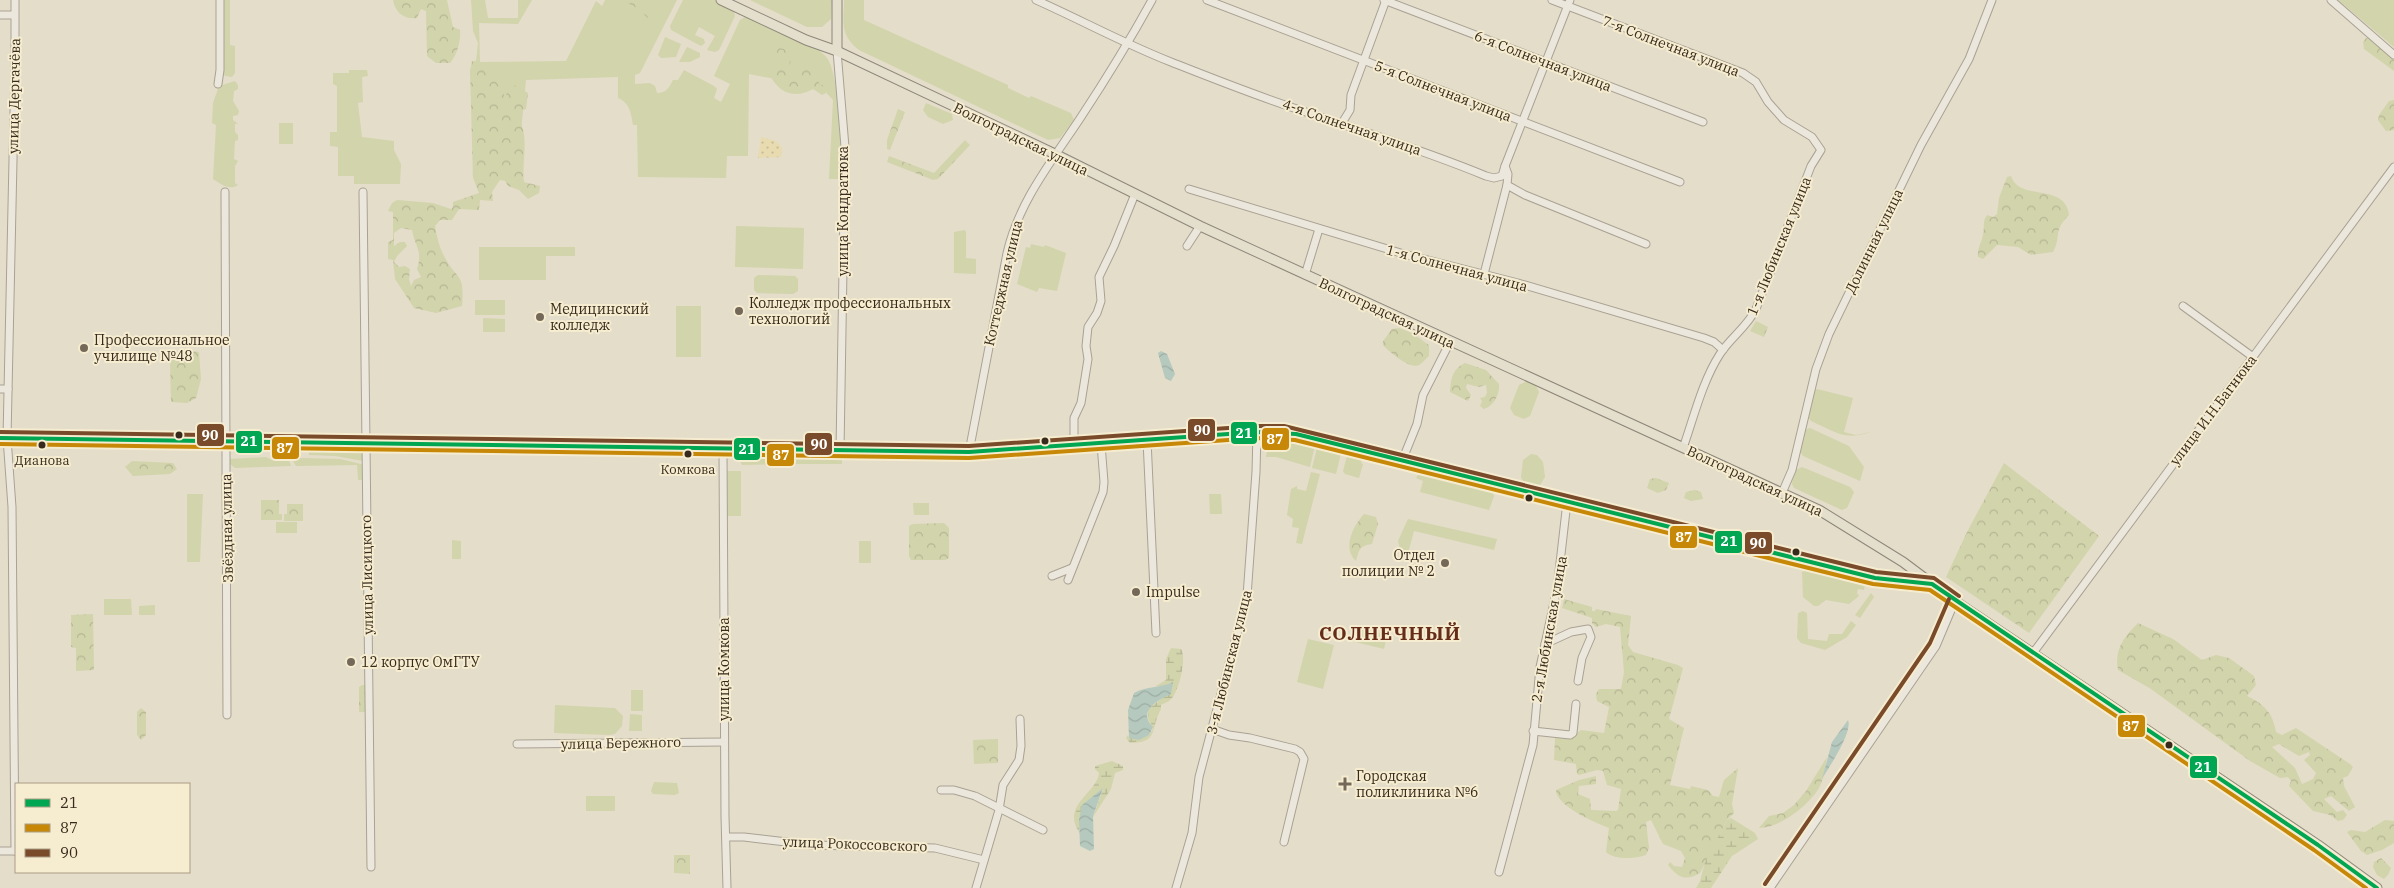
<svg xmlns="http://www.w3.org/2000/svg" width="2394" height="888" viewBox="0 0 2394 888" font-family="'IBM Plex Serif',serif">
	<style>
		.green { fill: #d2d4ac }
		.forest { fill: url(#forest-crowns); fill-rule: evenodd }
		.wetland { fill: url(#wetland-marsh) }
		.sand { fill: url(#sand-dots) }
		.water { fill: url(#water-waves) }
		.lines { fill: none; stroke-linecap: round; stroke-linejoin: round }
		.minor-casing { stroke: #a9a294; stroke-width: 9 }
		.major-casing { stroke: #8e877a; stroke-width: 11 }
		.minor { stroke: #ece7dc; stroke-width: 7 }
		.major { stroke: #e4decd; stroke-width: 9 }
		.bus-1-casing { stroke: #f6eccf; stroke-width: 8 }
		.bus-2-casing { stroke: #f6eccf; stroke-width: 8 }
		.bus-3-casing { stroke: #f6eccf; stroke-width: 8 }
		.bus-1 { stroke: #00a651; stroke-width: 4 }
		.bus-2 { stroke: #c78707; stroke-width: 4 }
		.bus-3 { stroke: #7a4b2a; stroke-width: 4 }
		.poi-dot { fill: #746959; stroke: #f6eccf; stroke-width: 2 }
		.bus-dot { fill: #372a1c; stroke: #f6eccf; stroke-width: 2 }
		.labels { text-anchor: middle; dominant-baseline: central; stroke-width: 4; stroke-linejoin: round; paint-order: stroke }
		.bus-label { font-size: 13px; fill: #372a1c; stroke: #f6eccf }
		.street-label { font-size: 14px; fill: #372a1c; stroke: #f6eccf }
		.poi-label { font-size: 14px; fill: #372a1c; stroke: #f6eccf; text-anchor: start }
		.district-label { font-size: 19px; font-weight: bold; letter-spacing: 1px; fill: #652c1a; stroke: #f6eccf }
		.line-badge { stroke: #f6eccf; stroke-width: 2 }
		.badge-label { font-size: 14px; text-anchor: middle; font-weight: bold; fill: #fff }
	</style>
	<defs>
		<pattern id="forest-crowns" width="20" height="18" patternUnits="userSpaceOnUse" patternTransform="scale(1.25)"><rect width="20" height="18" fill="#d2d4ac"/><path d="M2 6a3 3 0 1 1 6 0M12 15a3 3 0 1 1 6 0" fill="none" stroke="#b5b693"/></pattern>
		<pattern id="wetland-marsh" width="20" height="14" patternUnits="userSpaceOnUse" patternTransform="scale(1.25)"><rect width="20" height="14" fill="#d2d4ac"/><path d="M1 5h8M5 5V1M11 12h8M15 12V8" fill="none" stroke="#b5b693"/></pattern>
		<pattern id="sand-dots" width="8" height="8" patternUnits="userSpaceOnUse" patternTransform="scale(1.25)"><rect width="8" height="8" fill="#e8dbb0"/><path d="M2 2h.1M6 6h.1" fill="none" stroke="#c8bc97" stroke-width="1.8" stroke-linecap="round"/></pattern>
		<pattern id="water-waves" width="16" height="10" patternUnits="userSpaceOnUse" patternTransform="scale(1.25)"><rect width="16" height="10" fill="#b6c9be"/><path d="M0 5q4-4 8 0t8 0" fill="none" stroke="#9dada3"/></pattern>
	</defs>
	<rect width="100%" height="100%" fill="#e4ddca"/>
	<g class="green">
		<polygon points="224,0 230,0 230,45 235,46 235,73 232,77 225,76 223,73"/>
		<path d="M471,0H485L488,18H518V0H532L518,24L479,23L480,62L566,61L596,1L602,6L605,0H677L640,73L635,75V84L650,83L655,86L657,93C666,93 669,88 673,80H678L684,70L714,86L717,89L714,98L721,102L730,84L714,76L740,20L748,15L819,50C821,52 825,55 827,58C840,75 841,156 841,179H829L833,100L822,88L749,74L748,156H727L726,178L638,177L637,125H633C631,113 630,103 618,98V77L526,80L520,142L475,70L478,43L473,31Z"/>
		<polygon points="683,0 714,0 733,9 735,16 719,50 715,52 707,50 715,36 699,27 695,35 704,39 705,43 701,46 671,30 670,26"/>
		<polygon points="750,0 832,0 831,19 822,27 807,27"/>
		<path d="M844,0H864V20L1008,85V88L1029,98L1031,96L1071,113L1074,120L1060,138L1048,140L859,50C839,34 844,22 844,0Z"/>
		<polygon points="2338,0 2394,0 2394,47"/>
		<polygon points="665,37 681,44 676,57 661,58 658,55"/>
		<polygon points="687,47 700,53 700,57 690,62 679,62"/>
		<polygon points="349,70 367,70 368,76 362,77 363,102 358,103 362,137 394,141 394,150 401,164 400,184 354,184 354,176 338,176 338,147 330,146 330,132 337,132 337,86 333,84 333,73 349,73"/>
		<path d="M235,81L238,85V89L234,91L233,101L239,111L238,115L233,116V120L238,124H235V132L238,135V140L235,141L234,159L238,161L235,166V183L238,185C229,191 221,184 213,179L216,125L212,123L213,103L219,86Z"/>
		<polygon points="926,103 952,114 953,120 943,124 928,117 923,110"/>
		<rect x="279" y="123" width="14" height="21"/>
		<polygon points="736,226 804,228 803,269 735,267"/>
		<polygon points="965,230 966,232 966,258 976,259 976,274 954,273 954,232"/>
		<polygon points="1031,244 1044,247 1045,245 1066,253 1057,291 1039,288 1037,292 1017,284 1026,247 1030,248"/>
		<polygon points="479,247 575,247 575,256 546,256 546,280 479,280"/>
		<polygon points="758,275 795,276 798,279 798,291 793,294 757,293 754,290 754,278"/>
		<rect x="475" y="300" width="30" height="15"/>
		<rect x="676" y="306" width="25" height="51"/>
		<polygon points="483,318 505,319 505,332 483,332"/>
		<polygon points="1527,381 1535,384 1539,392 1530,416 1524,419 1514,415 1510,408 1519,385"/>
		<path d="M1817,389L1853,398L1844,432L1856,435L1871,432C1843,441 1836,432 1811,421L1808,417L1814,390Z"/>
		<polygon points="1810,428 1849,446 1864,467 1860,481 1803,456 1800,451 1804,430"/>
		<polygon points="1270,435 1294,436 1316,441 1310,467 1276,457 1266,457"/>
		<polygon points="1318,444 1342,449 1336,474 1312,468"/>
		<polygon points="338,449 361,450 363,461 335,456 309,455 309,452"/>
		<polygon points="1348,452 1360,453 1358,459 1362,460 1361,463 1363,464 1359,478 1345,474 1343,471"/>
		<polygon points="737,454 772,455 772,461 773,455 842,455 842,464 791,464 790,461 790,464 742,465"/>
		<polygon points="1531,454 1537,455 1543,462 1545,477 1540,485 1524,483 1521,477 1523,460"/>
		<polygon points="266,457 274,461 289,460 291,466 235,468 230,464 230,459"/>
		<polygon points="303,458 340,459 365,465 364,480 358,480 357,465 296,466 292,459"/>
		<polygon points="1802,467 1850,487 1854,492 1847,508 1842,510 1794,488 1792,484 1794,471"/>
		<polygon points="1421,470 1491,488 1494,496 1489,510 1420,492 1423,481 1416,478"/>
		<rect x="726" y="471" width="15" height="45"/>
		<polygon points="1311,472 1320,474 1302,544 1296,543 1299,528 1292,527 1293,519 1287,515 1291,489 1297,486 1297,489 1306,491"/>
		<polygon points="187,494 203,494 200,562 187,562"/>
		<polygon points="1209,494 1221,494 1222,514 1210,514"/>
		<polygon points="913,503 929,503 929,515 914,515"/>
		<polygon points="1408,519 1497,539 1494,550 1414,531 1408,553 1401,552 1398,541"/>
		<rect x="276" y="522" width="21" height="11"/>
		<polygon points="452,540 461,541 461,559 452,559"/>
		<rect x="859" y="541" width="12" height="22"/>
		<polygon points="1809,569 1865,582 1864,590 1858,589 1857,593 1859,596 1849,604 1826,600 1818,606 1814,606 1803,597 1802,572"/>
		<polygon points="1871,593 1874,597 1860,618 1855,615"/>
		<polygon points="104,599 131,599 132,615 104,615"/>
		<polygon points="155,605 155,615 139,615 139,606"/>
		<polygon points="1803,611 1807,613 1808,639 1827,641 1829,634 1842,634 1851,621 1856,625 1847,637 1825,650 1801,643 1797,638 1798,613"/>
		<polygon points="1359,627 1387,635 1384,649 1355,642"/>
		<polygon points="1308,639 1334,645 1323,689 1297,682"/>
		<rect x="631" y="690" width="12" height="21"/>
		<polygon points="555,705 615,708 623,716 622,726 615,734 609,735 554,733"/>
		<polygon points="630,714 642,715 642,731 629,731"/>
		<polygon points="654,782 677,783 679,793 675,795 653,794 651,791"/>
		<rect x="586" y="796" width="29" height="15"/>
	</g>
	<g class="forest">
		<path d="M393,0H447L453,27L460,30C461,41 457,55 450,63H436L427,56L426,11L421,9L417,18C404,20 395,12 393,0Z"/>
		<polygon points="622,0 649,0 651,14 648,18 635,7"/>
		<polygon points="2366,38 2371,38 2394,59 2394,71 2364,49 2363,42"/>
		<path d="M775,47L784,49L791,55L790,65L797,67L799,63L810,62L819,83L825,87L826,93L822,95L813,89C797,98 782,95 772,79L774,69L772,55L764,49Z"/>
		<path d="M472,61H477L479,65H491L503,88L506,113L511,110L506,95L511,85L517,86L528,93L526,109L514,113C532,131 521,159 524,182L540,186L539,193L528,199L519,190L508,186L505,181L500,180L492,192L493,201L480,200L479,210L459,209L452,220H440L435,226C437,237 439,246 444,256C457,281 465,272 462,306L436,313L414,308L395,279L393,260L388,259V242L393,240V212L388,211L392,203L397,200L433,203L451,209L453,207V202L479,193L473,178L470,71ZM401,228L412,230C415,247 423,250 417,269L421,277L414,280L411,286L409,279L410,269L405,266L399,267L394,262L397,256L407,246L405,242H400L394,246V233Z"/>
		<polygon points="2394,100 2394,130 2386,131 2378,120 2379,115 2389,101"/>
		<polygon points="898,109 905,112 890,150 887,149 887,140"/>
		<polygon points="965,140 970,145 938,179 933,180 887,162 889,156 934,173"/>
		<path d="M2011,176C2019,202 2065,182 2069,215C2052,232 2062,236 2053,252L2031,255L2018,247L1997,245L1983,259L1978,257C1977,247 1982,243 1983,234C1985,226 1982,222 1987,215L1993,217L1997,214L1999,198L2007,177Z"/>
		<polygon points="1756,321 1768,327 1764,337 1750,331"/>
		<path d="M1399,328L1412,333L1429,345V356C1426,358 1423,363 1419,365C1411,370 1389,352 1383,345V341L1392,329Z"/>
		<polygon points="187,350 199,352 201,379 196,398 187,403 171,402 170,364 175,352 182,355"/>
		<path d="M1465,363L1486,370L1499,384C1500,394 1494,406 1484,409L1480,406L1482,401L1480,398L1485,397L1487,393L1486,385L1479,387L1467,384L1466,388L1471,395L1468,401L1450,392C1451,379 1452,369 1465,363Z"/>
		<polygon points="132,461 173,463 177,469 170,474 133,476 125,467"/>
		<polygon points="2004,463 2099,536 2029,633 1946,577 1967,532"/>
		<polygon points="1656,478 1669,483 1666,490 1658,493 1647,488 1650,479"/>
		<polygon points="1695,490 1701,492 1703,499 1691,501 1684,498 1686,492"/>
		<polygon points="261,500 279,500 279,514 282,514 282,520 261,520"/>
		<polygon points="287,504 303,504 303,521 284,521 284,514 287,514"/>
		<path d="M1364,514L1376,517L1378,524L1372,544C1359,546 1359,550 1356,561C1342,548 1353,526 1364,514Z"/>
		<polygon points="944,523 949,528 949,558 945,560 911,560 909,556 909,526 913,524"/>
		<path d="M1564,599L1592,607V611H1595L1596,609L1631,616L1628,645L1633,652L1678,665L1683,668L1669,719L1684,728L1670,785L1690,789L1691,786L1708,790L1713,796L1719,797L1724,780L1738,768L1732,804L1734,813L1727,820L1700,873C1685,882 1678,877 1668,865L1670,862L1674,866L1682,867L1685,858L1681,851L1663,844L1651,820L1646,822L1649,848L1646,855C1635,859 1614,860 1606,852L1609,828C1596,823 1556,806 1556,790L1579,780L1596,776V784L1579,786L1578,794L1590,799L1591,810L1616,811L1618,810L1621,789L1607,785L1603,771L1597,770L1579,775L1577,774L1576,764L1554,760L1555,737H1572L1581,730L1604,733L1609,707L1597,701L1596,694L1599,689H1621L1624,672L1620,627L1606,624L1596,627L1592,623V618L1562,608Z"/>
		<polygon points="93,614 94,670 76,671 76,648 71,647 71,615"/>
		<path d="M2138,623L2173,639L2202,660L2216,655L2229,658L2254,676L2256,685L2247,696C2264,704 2273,713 2276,732L2282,735L2296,728L2350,764L2353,767L2348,776L2343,778L2344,786L2355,807L2349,811L2331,796L2324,799L2337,812L2343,810L2347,815L2343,820L2338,821L2330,815L2313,811L2289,786L2291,781L2288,777L2280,778L2250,761L2151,689L2118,670C2114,649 2124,637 2138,623ZM2279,744L2299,756L2309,752L2310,755L2304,760L2316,773L2313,779L2302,784L2295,768L2272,747Z"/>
		<polygon points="362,685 366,685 368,712 359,712 359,687"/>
		<polygon points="141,708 146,712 146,735 141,740 137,735 137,712"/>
		<polygon points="998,739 998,763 974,764 973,740"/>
		<path d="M1827,757C1825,767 1824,779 1819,788C1809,805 1780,828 1759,828L1769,816L1783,813L1794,805L1806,791Z"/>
		<polygon points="2385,820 2394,821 2394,843 2382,850 2367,855 2361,851 2347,832 2351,830 2365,832"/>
		<polygon points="674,855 690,855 690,874 674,873"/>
		<polygon points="2381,858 2391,868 2388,875 2384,879 2377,875 2373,867 2374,862"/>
	</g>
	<g class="wetland">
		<path d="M1171,648L1181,649C1187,658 1179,692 1171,699C1169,702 1164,703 1161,705V709C1150,729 1159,743 1130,743L1126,738L1128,735L1129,738L1149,735L1153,729L1148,719V709L1161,699L1166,686H1156L1166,680V659Z"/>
		<path d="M1112,761L1123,766V770L1115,773L1111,789L1093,817L1103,789L1082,805L1079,832C1061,805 1097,793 1099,773L1095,769V766Z"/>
		<polygon points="1731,818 1755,833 1758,839 1732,856 1711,888 1696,888 1700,881 1705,862 1727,820"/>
	</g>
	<polygon class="sand" points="761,137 776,141 782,148 781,157 758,158"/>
	<g class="water">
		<polygon points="1161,351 1167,354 1175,374 1171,381 1165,378 1158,353"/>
		<path d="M1173,682L1171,694C1158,700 1137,711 1153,727L1149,735L1139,740L1129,738L1128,710L1134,693C1146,686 1161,688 1173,682Z"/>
		<path d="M1848,720C1853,732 1829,767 1822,779L1832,742Z"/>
		<polygon points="1103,788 1093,816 1094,849 1090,851 1080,846 1079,820 1082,805"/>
	</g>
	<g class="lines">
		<defs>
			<g id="minor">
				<polyline points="15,0 15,67 7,438 12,507 15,851"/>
				<path d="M1036,0C1081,20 1125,44 1171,62C1214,79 1259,97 1303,111C1364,132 1426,151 1486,176L1494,178L1502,176L1505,166L1508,174L1507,185L1525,195L1646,244"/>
				<polyline points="1207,0 1680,182"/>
				<polyline points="1384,0 1703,122"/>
				<path d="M1552,0L1743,73L1756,82L1768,102L1784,120L1812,137L1821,150L1811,166L1756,309C1747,327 1730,338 1720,354C1702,382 1694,417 1683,448"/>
				<polyline points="2331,0 2394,55"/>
				<polyline points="0,15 14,15"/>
				<polyline points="837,51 845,147 840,451"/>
				<polyline points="218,84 220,70 220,0"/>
				<polyline points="1342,123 1350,110 1351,95 1386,0"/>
				<polyline points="1505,166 1570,0"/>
				<polyline points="1189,189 1404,254 1518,283 1704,338 1714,342 1723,350"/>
				<polyline points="225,192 227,715"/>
				<polyline points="363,192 371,867"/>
				<polyline points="1187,246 1200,226"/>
				<polyline points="1484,274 1507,185"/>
				<polyline points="1305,275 1319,229"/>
				<polyline points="2183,306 2253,357"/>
				<polyline points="0,389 8,389"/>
				<polyline points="1147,440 1156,633"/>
				<polyline points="1074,446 1074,418 1081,403 1088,359 1086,346 1088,327 1097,313 1101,301 1099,277 1114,246 1135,194"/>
				<polyline points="723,450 725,816 727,888"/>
				<path d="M969,452L1007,253C1019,201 1052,161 1081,117C1106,79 1130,40 1152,0"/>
				<polyline points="1402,461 1417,424 1423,395 1450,342"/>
				<polyline points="1782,493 1792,470 1816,369 1829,334 1921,145 1969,59 1992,0"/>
				<polyline points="1052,576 1072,568"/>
				<polyline points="1068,580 1103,492 1104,482 1101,444"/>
				<polyline points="1545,644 1571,632 1588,629 1591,637 1582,658 1578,681"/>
				<polyline points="2033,653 2394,167"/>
				<polyline points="1212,729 1229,735 1250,738 1295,749 1300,752 1304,759 1284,842"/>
				<polyline points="1533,731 1570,735 1573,733 1576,704"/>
				<polyline points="517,744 724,742"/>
				<polyline points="941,790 954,790 975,796 1043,830"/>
				<polyline points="726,837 744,837 812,845 935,848 984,860"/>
				<polyline points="0,851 16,851"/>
				<polyline points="1499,872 1533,745 1540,667 1557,589 1567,502"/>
				<polyline points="976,888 999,810 1003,785 1019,760 1021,746 1020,719"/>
				<polyline points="1176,888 1192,833 1199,777 1247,596 1256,472 1257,432"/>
				<polyline points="1770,888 1936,646 1955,601"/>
			</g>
			<g id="major">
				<polyline points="721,0 806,40 837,51 1055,154 1200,226 1819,510 1903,562 1955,601 2318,845 2377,888"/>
				<polyline points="837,51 837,0"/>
				<polyline points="0,438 969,452 1074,446 1257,432 1283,432 1875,578 1932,584"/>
			</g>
		</defs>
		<use href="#minor" class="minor-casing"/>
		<use href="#major" class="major-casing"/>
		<use href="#minor" class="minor"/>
		<use href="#major" class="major"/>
		<defs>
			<polyline id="bus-1" points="0,438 969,452 1257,432 1296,434 1875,578 1932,584 2318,845 2377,888"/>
			<polyline id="bus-2" points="0,444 969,458 1257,438 1295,440 1873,584 1930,590 2314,850 2366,888"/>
			<g id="bus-3">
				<polyline points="0,432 969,446 1257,426 1284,426 1876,572 1934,578 1959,596"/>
				<polyline points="1765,884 1930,643 1949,599"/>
			</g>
		</defs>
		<use href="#bus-1" class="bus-1-casing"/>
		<use href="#bus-2" class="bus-2-casing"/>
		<use href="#bus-3" class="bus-3-casing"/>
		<use href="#bus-1" class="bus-1"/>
		<use href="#bus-2" class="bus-2"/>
		<use href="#bus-3" class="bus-3"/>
	</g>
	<g class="poi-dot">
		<circle cx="739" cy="311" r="5"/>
		<circle cx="540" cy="317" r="5"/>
		<circle cx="84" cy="348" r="5"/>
		<circle cx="1445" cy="563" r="5"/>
		<circle cx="1136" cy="592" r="5"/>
		<circle cx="351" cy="662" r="5"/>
		<path d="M1342.5 776.5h5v5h5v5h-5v5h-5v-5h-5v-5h5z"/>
	</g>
	<g class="bus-dot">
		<circle cx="179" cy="435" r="4.5"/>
		<circle cx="1045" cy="441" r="4.5"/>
		<circle cx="42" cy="445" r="4.5"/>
		<circle cx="688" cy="454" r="4.5"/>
		<circle cx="1529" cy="498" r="4.5"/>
		<circle cx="1796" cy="552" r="4.5"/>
		<circle cx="2169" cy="745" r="4.5"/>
	</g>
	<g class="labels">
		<g class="bus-label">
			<text x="42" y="460">Дианова</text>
			<text x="688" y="469">Комкова</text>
		</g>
		<g class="street-label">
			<text transform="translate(1671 46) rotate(21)">7-я Солнечная улица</text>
			<text transform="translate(1543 61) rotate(21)">6-я Солнечная улица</text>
			<text transform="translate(1443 91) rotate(21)">5-я Солнечная улица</text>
			<text transform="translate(14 96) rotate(-89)">улица Дергачёва</text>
			<text transform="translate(1352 127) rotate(19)">4-я Солнечная улица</text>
			<text transform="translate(1021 139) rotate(26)">Волгоградская улица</text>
			<text transform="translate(843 211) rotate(-90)">улица Кондратюка</text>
			<text transform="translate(1874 241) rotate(-64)">Долинная улица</text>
			<text transform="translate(1779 246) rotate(-68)">1-я Любинская улица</text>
			<text transform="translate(1457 268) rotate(15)">1-я Солнечная улица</text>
			<text transform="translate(1003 283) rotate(-77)">Коттеджная улица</text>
			<text transform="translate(1387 313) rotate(25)">Волгоградская улица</text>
			<text transform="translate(2213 410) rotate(-53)">улица И.Н.Багнюка</text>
			<text transform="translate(1755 481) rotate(25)">Волгоградская улица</text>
			<text transform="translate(227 528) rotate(-91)">Звёздная улица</text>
			<text transform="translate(367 575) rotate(-91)">улица Лисицкого</text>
			<text transform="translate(1549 629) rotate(-80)">2-я Любинская улица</text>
			<text transform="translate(1229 662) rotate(-76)">3-я Любинская улица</text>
			<text transform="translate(724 669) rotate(-90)">улица Комкова</text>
			<text transform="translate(621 743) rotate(-1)">улица Бережного</text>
			<text transform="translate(855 844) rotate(2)">улица Рокоссовского</text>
		</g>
		<g class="poi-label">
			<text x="749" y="303">Колледж профессиональных<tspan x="749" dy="16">технологий</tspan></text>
			<text x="550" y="309">Медицинский<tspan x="550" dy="16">колледж</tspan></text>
			<text x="94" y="340">Профессиональное<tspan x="94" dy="16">училище №48</tspan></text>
			<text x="1435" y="555" text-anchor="end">Отдел<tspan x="1435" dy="16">полиции № 2</tspan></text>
			<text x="1146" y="592">Impulse</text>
			<text x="361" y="662">12 корпус ОмГТУ</text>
			<text x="1356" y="776">Городская<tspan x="1356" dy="16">поликлиника №6</tspan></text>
		</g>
		<g class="district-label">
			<text x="1390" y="633">СОЛНЕЧНЫЙ</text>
		</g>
	</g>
	<g class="line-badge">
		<rect x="1187" y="418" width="29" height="24" rx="5" fill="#7a4b2a"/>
		<rect x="1230" y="421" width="28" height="24" rx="5" fill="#00a651"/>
		<rect x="196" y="423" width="29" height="24" rx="5" fill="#7a4b2a"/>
		<rect x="1261" y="427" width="29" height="24" rx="5" fill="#c78707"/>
		<rect x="235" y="430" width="28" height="24" rx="5" fill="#00a651"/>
		<rect x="804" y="432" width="29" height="24" rx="5" fill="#7a4b2a"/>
		<rect x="271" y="436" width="29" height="24" rx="5" fill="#c78707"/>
		<rect x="733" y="437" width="28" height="24" rx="5" fill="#00a651"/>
		<rect x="766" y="443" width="29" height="24" rx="5" fill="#c78707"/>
		<rect x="1669" y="525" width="29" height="24" rx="5" fill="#c78707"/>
		<rect x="1714" y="530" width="29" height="24" rx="5" fill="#00a651"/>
		<rect x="1744" y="531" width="29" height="24" rx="5" fill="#7a4b2a"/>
		<rect x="2117" y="714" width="29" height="24" rx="5" fill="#c78707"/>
		<rect x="2189" y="755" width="29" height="24" rx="5" fill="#00a651"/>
	</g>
	<g class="badge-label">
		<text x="1202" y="435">90</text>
		<text x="1244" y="438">21</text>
		<text x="210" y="440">90</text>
		<text x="1275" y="444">87</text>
		<text x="249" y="446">21</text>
		<text x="819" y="449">90</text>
		<text x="285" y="453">87</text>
		<text x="747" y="454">21</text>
		<text x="781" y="460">87</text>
		<text x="1684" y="542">87</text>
		<text x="1729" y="546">21</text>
		<text x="1758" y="548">90</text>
		<text x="2131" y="731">87</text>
		<text x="2203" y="772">21</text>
	</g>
	<rect x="15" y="783" width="175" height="90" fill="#f6eccf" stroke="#aa9e87"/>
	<rect x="25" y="799" width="25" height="8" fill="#00a651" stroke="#aa9e87"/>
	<text x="60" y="808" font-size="15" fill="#372a1c">21</text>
	<rect x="25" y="824" width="25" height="8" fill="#c78707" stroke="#aa9e87"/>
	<text x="60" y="833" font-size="15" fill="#372a1c">87</text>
	<rect x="25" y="849" width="25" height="8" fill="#7a4b2a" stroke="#aa9e87"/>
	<text x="60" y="858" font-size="15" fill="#372a1c">90</text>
</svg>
